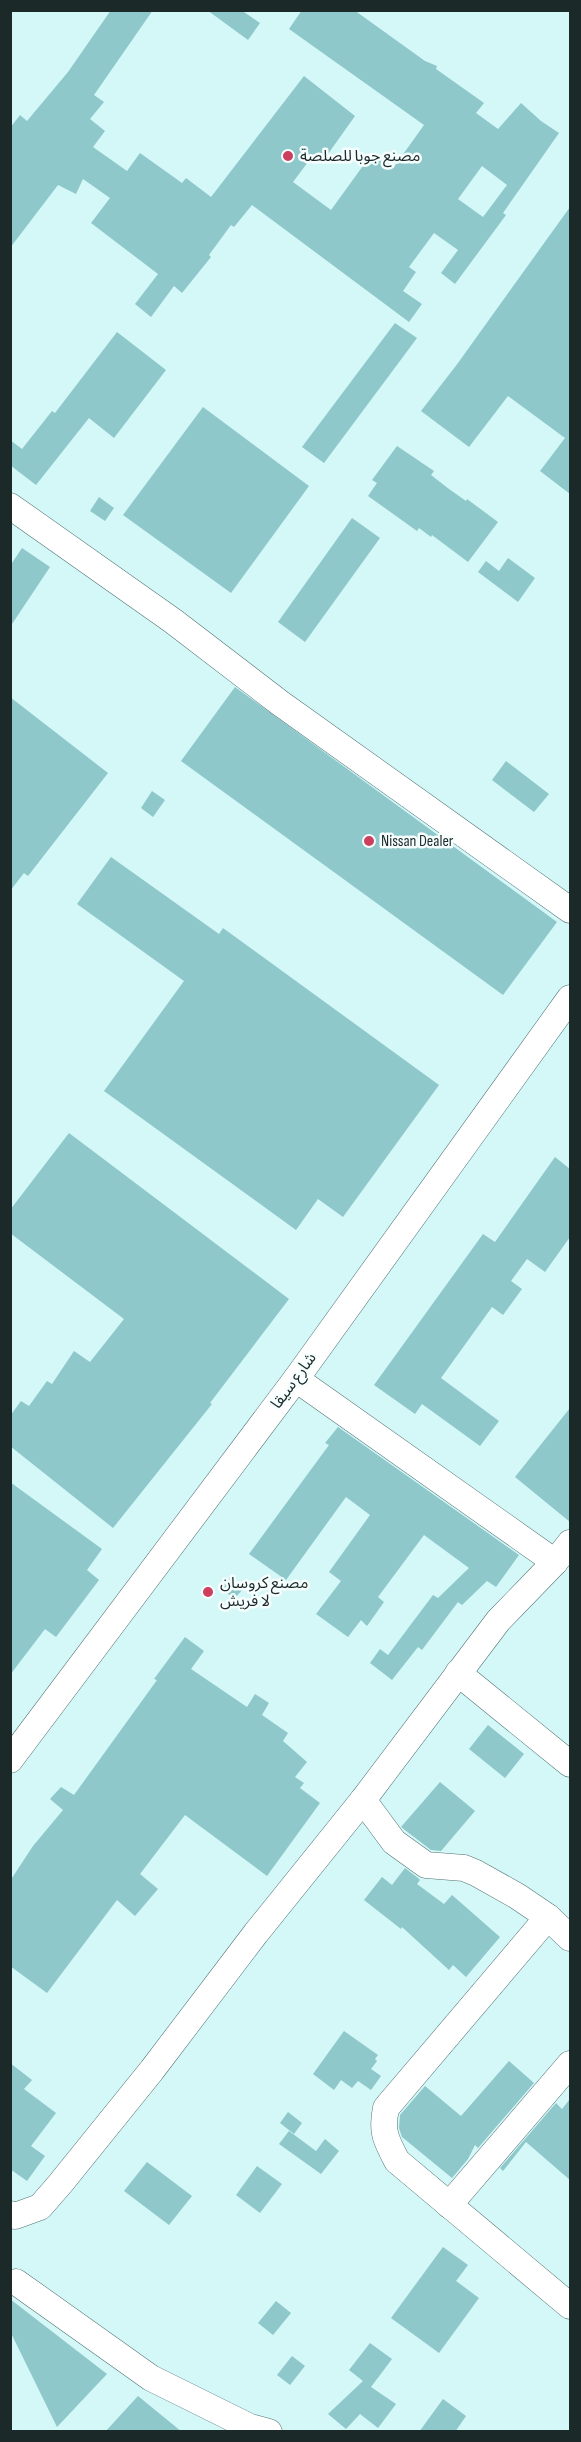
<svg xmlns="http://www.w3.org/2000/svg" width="581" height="2442" viewBox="0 0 581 2442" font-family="'Sofia Sans Condensed','Noto Sans Arabic',sans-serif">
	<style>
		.building { fill: #8fc8ca; fill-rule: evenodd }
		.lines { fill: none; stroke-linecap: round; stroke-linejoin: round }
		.minor-casing { stroke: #527273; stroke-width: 27 }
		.minor { stroke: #fff; stroke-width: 26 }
		.poi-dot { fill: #ce3e5f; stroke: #f7fefe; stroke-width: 2 }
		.labels { text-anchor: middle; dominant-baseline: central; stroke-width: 5; stroke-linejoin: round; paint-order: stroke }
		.poi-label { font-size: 16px; fill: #1b2929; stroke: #f7fefe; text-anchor: start }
		.street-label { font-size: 16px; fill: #1b2929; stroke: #f7fefe }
	</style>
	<rect width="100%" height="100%" fill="#d4f7f8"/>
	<g class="building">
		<path d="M111,10H153L94,95L104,102L90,119L105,131L93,147L127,171L140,153L182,183L186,178L211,197L304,76L355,116L323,161L314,154L293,182L331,210L373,152L394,167L424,125L289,29L302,10H354L425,61L437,66L436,69L484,103L476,113L498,129L521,103L541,121L559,133L503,213L506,215L455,284L441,273L458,250L434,233L409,267L416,272L403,291L422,304L409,322L252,205L234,227L231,225L209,255L211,257L182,293L174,286L151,317L135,304L158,274L91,223L110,198L83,179L76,194L58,185L10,248V128L20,115L27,121L68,72ZM482,166L507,185L483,217L458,199Z"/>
		<polygon points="207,10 241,10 260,23 248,40"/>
		<polygon points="570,207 570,494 540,471 565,438 508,396 469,447 421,411 458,363"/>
		<polygon points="395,323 417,338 324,463 302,447"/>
		<polygon points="117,332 166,370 114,438 89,418 36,485 10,465 10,440 22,449 52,411 55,413"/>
		<polygon points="203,407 309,486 231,593 123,515"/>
		<polygon points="397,446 434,471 431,475 449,489 466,501 467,499 498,522 468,562 432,535 431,537 419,528 417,531 368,496 377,483 372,480"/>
		<polygon points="99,497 114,508 105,521 90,511"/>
		<polygon points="352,518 380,538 305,642 278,622"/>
		<polygon points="22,548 50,567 10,627 10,566"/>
		<polygon points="508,558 535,578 518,602 478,572 486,561 499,571"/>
		<polygon points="235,687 557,922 503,995 181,761"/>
		<polygon points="10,697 108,773 28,876 24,873 10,891"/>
		<polygon points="506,761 549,794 534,812 492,780"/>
		<polygon points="152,791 165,800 153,817 141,808"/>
		<polygon points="111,857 219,934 223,928 439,1085 343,1217 318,1199 296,1230 104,1091 184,981 77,904"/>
		<polygon points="69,1133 289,1299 210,1403 212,1404 113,1528 10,1446 10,1416 21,1401 29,1406 47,1381 52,1384 74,1351 90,1362 124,1319 10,1233 10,1210"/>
		<polygon points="555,1157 570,1169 570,1237 545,1272 527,1259 511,1281 522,1289 503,1315 492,1307 441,1378 499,1421 480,1446 422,1404 415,1414 374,1385 483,1234 495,1242"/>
		<polygon points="570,1408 570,1522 515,1477"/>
		<polygon points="338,1427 519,1555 496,1587 487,1581 462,1605 458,1602 422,1650 418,1647 392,1680 370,1663 380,1649 388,1655 433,1595 438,1598 469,1568 424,1535 378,1597 384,1602 367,1626 361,1620 348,1637 316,1614 341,1581 329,1572 370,1515 346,1497 286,1580 249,1554 329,1445 325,1443"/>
		<polygon points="10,1482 102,1549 87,1570 99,1580 56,1637 45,1629 10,1675"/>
		<polygon points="230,1578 243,1589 234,1599 224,1590 224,1585"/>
		<polygon points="185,1637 204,1651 191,1669 247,1707 255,1694 269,1703 262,1715 288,1733 283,1741 307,1762 295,1777 304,1783 300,1788 320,1803 267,1876 185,1815 140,1874 158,1889 135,1916 117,1900 47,1993 10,1966 10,1881 33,1846 63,1810 50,1799 61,1787 74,1795 157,1680 154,1679"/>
		<polygon points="488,1725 524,1754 505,1778 469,1749"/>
		<polygon points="440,1782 475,1811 441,1851 431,1850 401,1827"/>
		<polygon points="405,1868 418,1878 420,1880 417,1884 444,1904 452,1895 500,1937 466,1977 453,1965 449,1970 402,1927 401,1929 364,1900 382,1877 392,1885"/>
		<polygon points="344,2031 378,2055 375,2059 377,2061 371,2069 381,2076 371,2090 358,2081 352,2088 341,2080 334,2090 313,2074"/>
		<polygon points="509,2061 534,2083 478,2148 475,2145 468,2159 452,2178 402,2137 399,2128 400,2115 425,2086 461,2116"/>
		<polygon points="10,2063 32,2080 24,2089 56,2113 31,2146 45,2156 27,2181 10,2169"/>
		<polygon points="570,2099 570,2180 526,2142 503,2171 500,2168 556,2103 562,2109"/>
		<polygon points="288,2112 302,2123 294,2134 280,2123"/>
		<polygon points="289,2131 316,2151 325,2139 339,2151 321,2174 279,2144"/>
		<polygon points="147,2162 192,2196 169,2225 124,2191"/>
		<polygon points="257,2166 282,2184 260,2213 236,2195"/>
		<polygon points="443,2247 468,2265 456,2281 479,2298 439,2353 391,2318"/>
		<polygon points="10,2299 107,2374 57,2427 10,2331"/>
		<polygon points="276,2301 291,2313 273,2335 258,2323"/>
		<polygon points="370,2343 392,2359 371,2387 396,2404 378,2428 360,2414 346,2429 328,2414 363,2381 349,2370"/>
		<polygon points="292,2356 305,2366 290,2385 277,2375"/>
		<polygon points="138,2396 182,2432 105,2432"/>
		<polygon points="443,2399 466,2416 455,2432 419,2432"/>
	</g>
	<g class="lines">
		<defs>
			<g id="minor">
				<polyline points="10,506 173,621 280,703 570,910"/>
				<polyline points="296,1379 555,1562"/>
				<polyline points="458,1673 570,1764"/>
				<polyline points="10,1760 296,1379 570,998"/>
				<polyline points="363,1800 394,1842 426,1865 464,1868 476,1873 517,1896 548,1917 570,1938"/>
				<path d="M548,1917L386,2108C381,2132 386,2140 397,2161L570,2306"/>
				<polyline points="449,2205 570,2064"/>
				<polyline points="10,2214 15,2216 40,2207 60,2184 152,2070 256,1933 363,1800 498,1621 555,1562 570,1543"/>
				<polyline points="16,2282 151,2378 250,2427 269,2432"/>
			</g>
		</defs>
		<use href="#minor" class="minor-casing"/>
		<use href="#minor" class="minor"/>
	</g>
	<g class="poi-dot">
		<circle cx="288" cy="156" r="6"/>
		<circle cx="369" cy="841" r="6"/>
		<circle cx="208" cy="1592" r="6"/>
	</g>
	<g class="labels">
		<g class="poi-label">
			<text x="300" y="156">مصنع جوبا للصلصة</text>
			<text x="381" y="841">Nissan Dealer</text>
			<text x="220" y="1583">مصنع كروسان<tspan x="220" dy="18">لا فريش</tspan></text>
		</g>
		<g class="street-label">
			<text transform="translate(294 1381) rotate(-54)">شارع سيقا</text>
		</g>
	</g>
	<rect width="581" height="2442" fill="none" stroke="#1b2929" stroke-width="24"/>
</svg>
